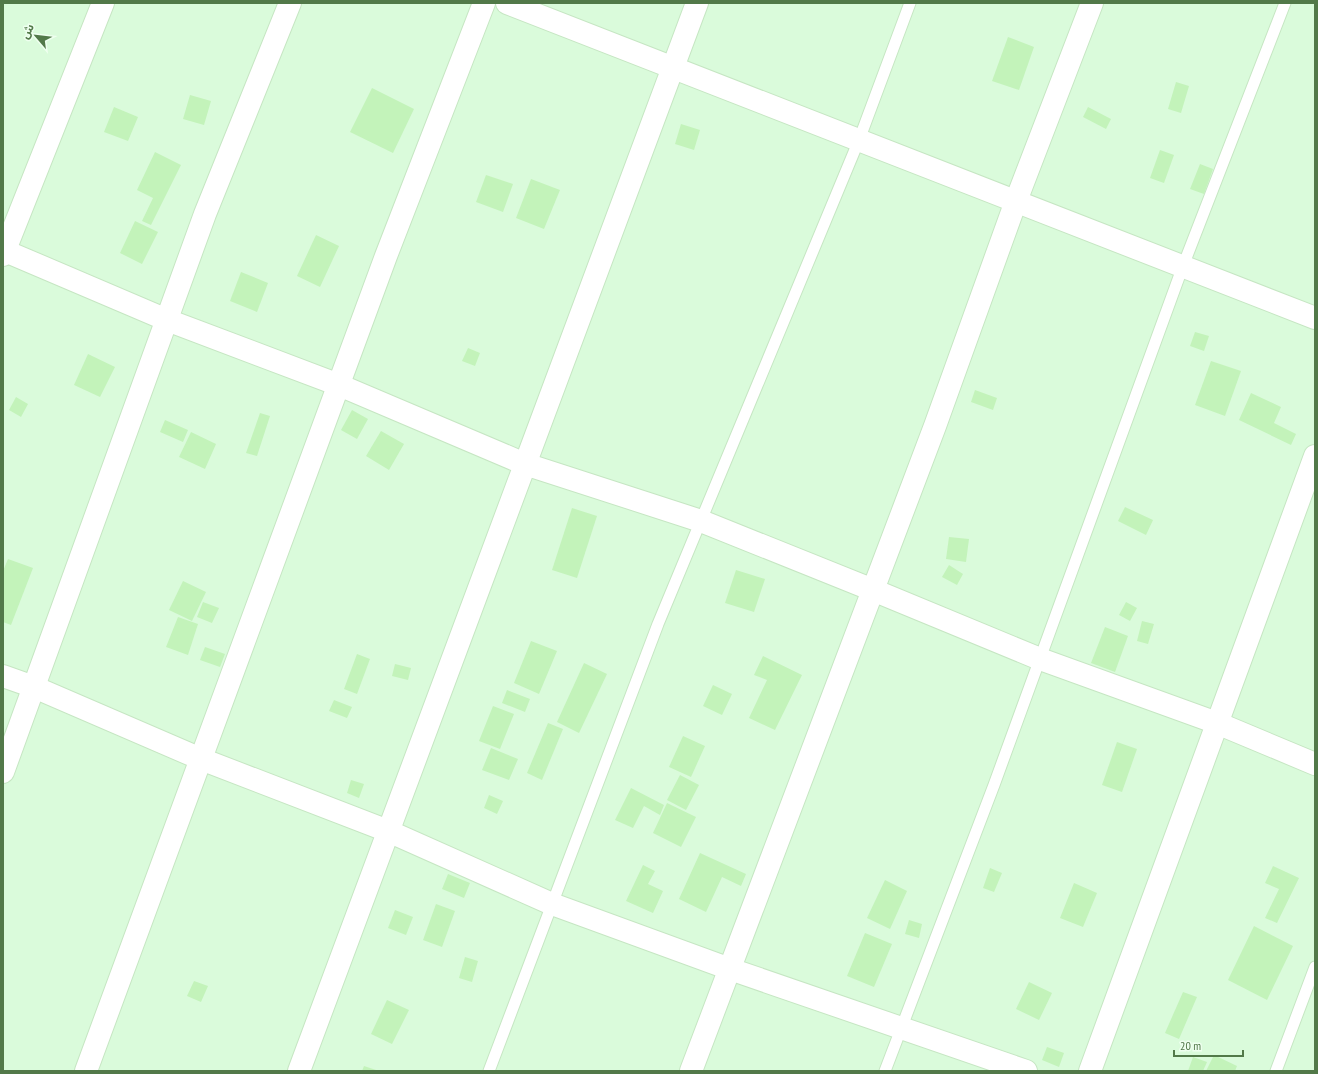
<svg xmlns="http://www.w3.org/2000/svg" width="1318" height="1074" viewBox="0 0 1318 1074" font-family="'PT Sans Narrow','Noto Sans Arabic',sans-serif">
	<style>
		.residential { fill: #dafbdb }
		.building { fill: #c3f3ba }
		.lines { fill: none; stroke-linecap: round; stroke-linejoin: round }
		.service-casing { stroke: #c6e6c3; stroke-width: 13 }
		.minor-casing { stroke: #c6e6c3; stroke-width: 24 }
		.tertiary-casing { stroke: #c6e6c3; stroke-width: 24 }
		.service { stroke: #fff; stroke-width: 11 }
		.minor { stroke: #fff; stroke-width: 22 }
		.tertiary { stroke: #fff; stroke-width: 22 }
	</style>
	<rect width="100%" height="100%" fill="#e7fee8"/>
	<rect class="residential" x="3" y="3" width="1312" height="1068"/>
	<g class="building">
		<polygon points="1008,37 1034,47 1019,90 992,81"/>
		<polygon points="1176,82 1189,86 1181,113 1168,109"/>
		<polygon points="372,88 414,109 393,153 350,132"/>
		<polygon points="190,95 211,101 204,125 183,119"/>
		<polygon points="114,107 138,117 128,141 104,132"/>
		<polygon points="1088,107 1111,119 1106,129 1083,117"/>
		<polygon points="681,124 700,130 694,150 675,144"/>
		<polygon points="1160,150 1174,155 1164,183 1150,178"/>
		<polygon points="155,152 181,165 151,225 142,221 153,198 137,190"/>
		<polygon points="1200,164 1213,169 1204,194 1190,189"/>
		<polygon points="486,175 513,184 503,212 476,202"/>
		<polygon points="531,179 560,190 544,229 516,218"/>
		<polygon points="135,221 158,232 142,264 120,253"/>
		<polygon points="316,235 339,246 320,287 297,276"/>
		<polygon points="241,272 268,283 257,312 230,301"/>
		<polygon points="1195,332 1209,336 1204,351 1190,346"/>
		<polygon points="468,348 480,353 475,366 462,361"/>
		<polygon points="88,354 115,367 100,397 74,385"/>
		<polygon points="1211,361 1241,371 1225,416 1195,405"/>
		<polygon points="975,390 997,398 993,410 971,402"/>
		<polygon points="1251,393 1281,407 1274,423 1296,434 1291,445 1239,420"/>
		<polygon points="16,397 28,404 21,417 9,410"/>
		<polygon points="352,410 368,419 357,439 341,430"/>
		<polygon points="260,413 270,416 257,456 246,453"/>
		<polygon points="165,420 188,430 183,442 160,432"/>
		<polygon points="381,431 404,444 389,470 366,456"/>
		<polygon points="191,432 216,444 205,469 179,457"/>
		<polygon points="1125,507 1153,520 1146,535 1118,521"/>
		<polygon points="572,508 597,516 577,578 552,570"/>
		<polygon points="949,537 969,539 966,562 946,559"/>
		<polygon points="8,559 33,568 11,625 3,622 3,571"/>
		<polygon points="949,565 963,574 957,585 942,577"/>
		<polygon points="736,570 765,579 754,612 725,603"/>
		<polygon points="183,581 206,592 192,621 169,610"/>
		<polygon points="203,602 219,608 212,623 197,617"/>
		<polygon points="1126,602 1137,608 1130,621 1119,615"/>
		<polygon points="178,617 198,624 188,655 166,647"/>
		<polygon points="1142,621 1154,624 1148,644 1137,641"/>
		<polygon points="1105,627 1128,636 1115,672 1091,663"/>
		<polygon points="531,641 557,651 539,694 514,683"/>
		<polygon points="205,647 225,654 220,667 200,660"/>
		<polygon points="357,654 370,659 357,694 344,689"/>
		<polygon points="763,656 802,675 775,730 749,718 767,680 754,675"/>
		<polygon points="584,663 607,674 579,733 557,722"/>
		<polygon points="395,664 411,668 408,680 392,676"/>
		<polygon points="713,685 732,694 722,715 703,706"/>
		<polygon points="507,690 530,699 525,712 502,703"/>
		<polygon points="334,700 352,707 347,718 329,711"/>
		<polygon points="493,706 514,714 500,749 479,741"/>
		<polygon points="548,723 563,729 542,780 527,773"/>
		<polygon points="683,736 705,746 691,777 669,767"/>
		<polygon points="1117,742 1137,749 1122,792 1102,785"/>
		<polygon points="491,748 518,759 509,780 482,770"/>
		<polygon points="680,775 699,785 686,810 667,800"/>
		<polygon points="351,780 364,784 359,798 347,793"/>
		<polygon points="631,788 664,805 660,815 644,806 633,828 615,820"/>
		<polygon points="489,795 503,801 497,814 484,808"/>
		<polygon points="667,803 696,817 681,847 653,833"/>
		<polygon points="700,853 746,874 741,886 722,877 706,912 679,899"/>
		<polygon points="643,865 655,871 648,884 663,891 653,913 626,901"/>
		<polygon points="1273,866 1299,878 1277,923 1265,918 1279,889 1265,883"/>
		<polygon points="990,868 1002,873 994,892 983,888"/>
		<polygon points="448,874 470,883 464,898 442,889"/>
		<polygon points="885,880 907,891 890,929 867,918"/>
		<polygon points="1074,883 1097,893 1083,927 1060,918"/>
		<polygon points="436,904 455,911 442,947 423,940"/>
		<polygon points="395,910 413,917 406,935 388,928"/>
		<polygon points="909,920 922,924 919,938 905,934"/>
		<polygon points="1254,926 1293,946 1267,1000 1228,980"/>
		<polygon points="865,933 892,944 874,987 847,976"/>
		<polygon points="465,957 478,961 472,982 459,978"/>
		<polygon points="194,981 208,986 201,1002 187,996"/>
		<polygon points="1029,982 1052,993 1039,1020 1016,1009"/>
		<polygon points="1183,992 1197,997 1179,1039 1165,1033"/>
		<polygon points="387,1000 409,1010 392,1044 371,1034"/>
		<polygon points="1047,1047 1064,1053 1059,1067 1042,1060"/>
		<polygon points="1214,1055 1237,1066 1235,1071 1206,1071"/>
		<polygon points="1193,1057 1207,1062 1203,1071 1188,1071"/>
		<polygon points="364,1066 379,1071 362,1071"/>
	</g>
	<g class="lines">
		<defs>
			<g id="service">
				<polyline points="489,1071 658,624 859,140 910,3"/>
				<polyline points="885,1071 994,785 1183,266 1285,3"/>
				<polyline points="1276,1071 1315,967"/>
			</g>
			<g id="minor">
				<polyline points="5,251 167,320 339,385 525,464 701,521 873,590 1040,659 1217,723 1315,764"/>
				<polyline points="3,255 103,3"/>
				<polyline points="3,676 34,687 201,759 388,831 552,904 730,969 1026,1071"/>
				<polyline points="3,772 205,214 290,3"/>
				<polyline points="86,1071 386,256 484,3"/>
				<polyline points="299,1071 697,3"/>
				<polyline points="691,1071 935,426 1016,201 1092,3"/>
				<polyline points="1090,1071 1315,456"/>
			</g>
			<polyline id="tertiary" points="507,3 1315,318"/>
		</defs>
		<use href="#service" class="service-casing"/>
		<use href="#minor" class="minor-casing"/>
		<use href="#tertiary" class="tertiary-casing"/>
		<use href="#service" class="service"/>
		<use href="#minor" class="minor"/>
		<use href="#tertiary" class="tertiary"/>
	</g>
	<rect width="1318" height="1074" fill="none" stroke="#527949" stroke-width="8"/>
	<g transform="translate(36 36) rotate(298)" stroke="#eeffef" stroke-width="3" paint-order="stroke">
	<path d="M0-3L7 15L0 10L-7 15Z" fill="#527949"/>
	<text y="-6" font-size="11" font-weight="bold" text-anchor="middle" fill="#527949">ش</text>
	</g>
	<path d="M1174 1050v6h69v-6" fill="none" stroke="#527949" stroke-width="2"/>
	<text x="1180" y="1050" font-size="12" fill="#527949" stroke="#eeffef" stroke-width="3" paint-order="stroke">20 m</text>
</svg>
